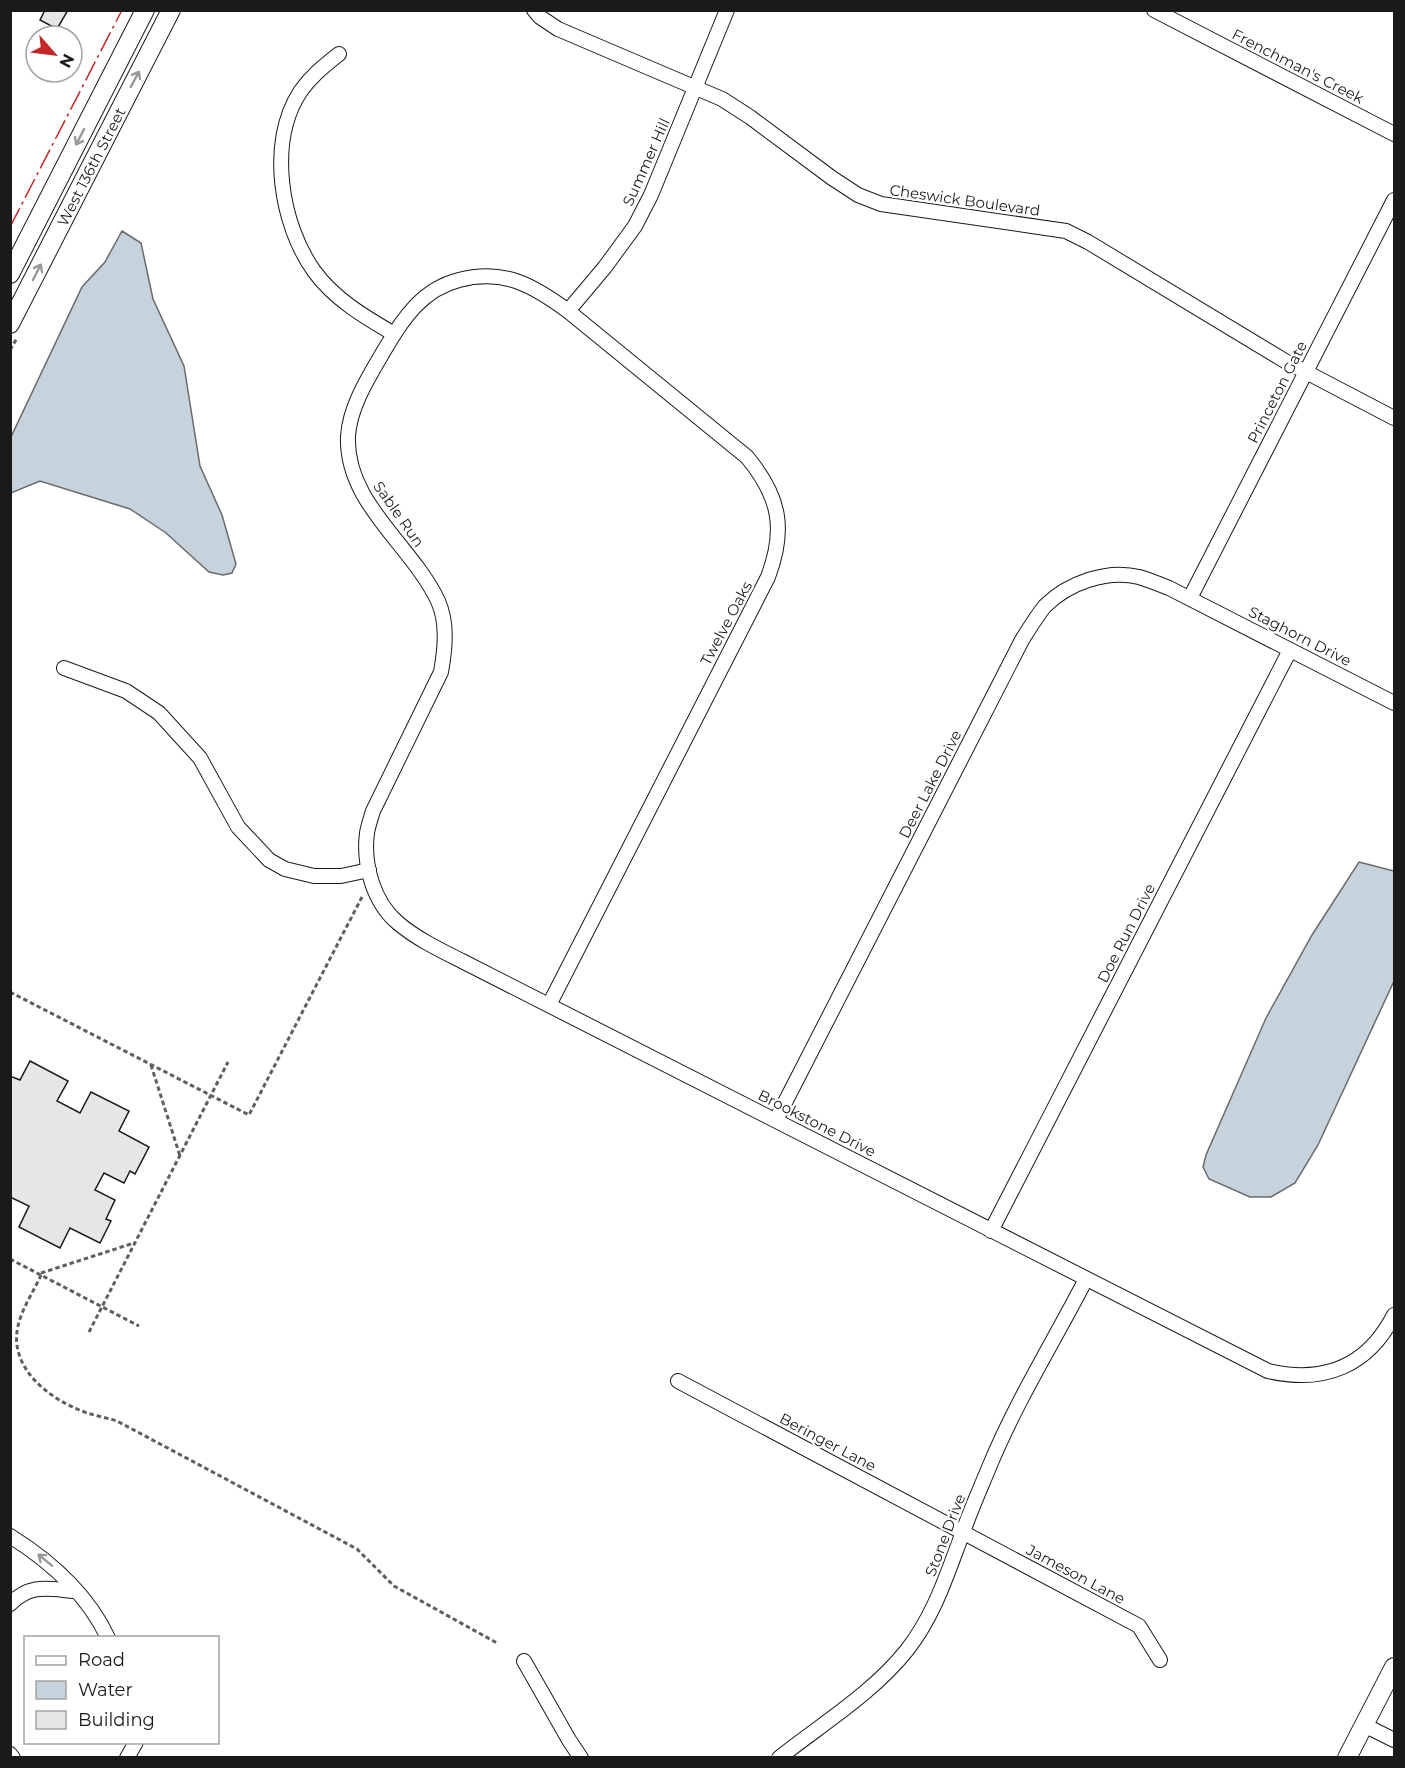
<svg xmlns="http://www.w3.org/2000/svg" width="1405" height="1768" viewBox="0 0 1405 1768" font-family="Montserrat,sans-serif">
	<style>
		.water { fill: #c6d2dc; stroke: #6a6a6a; stroke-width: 1.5 }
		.building { fill: #e6e6e6; stroke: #1a1a1a; stroke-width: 1.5 }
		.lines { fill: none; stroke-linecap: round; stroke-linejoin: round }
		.minor-casing { stroke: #1a1a1a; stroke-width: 16 }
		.tertiary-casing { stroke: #1a1a1a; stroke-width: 20 }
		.path { stroke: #5f5f5f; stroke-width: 3; stroke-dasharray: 4.5 3; stroke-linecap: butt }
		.minor { stroke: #fff; stroke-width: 14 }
		.tertiary { stroke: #fff; stroke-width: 18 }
		.power { stroke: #c62828; stroke-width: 1.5; stroke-dasharray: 21 4.5 3 4.5; stroke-linecap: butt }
		.oneway { stroke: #989898 }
		.labels { text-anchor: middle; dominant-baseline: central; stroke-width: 4.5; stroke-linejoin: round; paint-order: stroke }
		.street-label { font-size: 15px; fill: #1a1a1a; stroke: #fff }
	</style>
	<rect width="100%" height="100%" fill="#fff"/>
	<g class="water">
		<polygon points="122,231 141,243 153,299 184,366 200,466 222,515 236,564 232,573 223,575 209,572 166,533 130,509 40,481 11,493 11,437 82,287 105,262"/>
		<polygon points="1359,862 1394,871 1394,981 1318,1145 1295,1183 1271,1197 1250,1197 1209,1179 1203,1167 1206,1155 1266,1018 1312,935"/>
	</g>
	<g class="building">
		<polygon points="45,10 68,10 57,29 40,20"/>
		<polygon points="30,1061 68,1081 57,1101 80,1113 91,1092 129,1111 119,1131 149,1147 135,1174 130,1171 124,1183 104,1173 95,1190 115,1200 106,1219 111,1221 100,1243 70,1228 60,1248 19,1227 29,1206 10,1197 10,1076 20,1080"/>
	</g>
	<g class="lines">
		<defs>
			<g id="minor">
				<polyline points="534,10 540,17 558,29 722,99 750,117 832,178 858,195 881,204 1066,231 1088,242 1285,361 1394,418"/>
				<polyline points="1154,10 1394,134"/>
				<path d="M339,54C324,66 311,76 300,92C267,143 281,225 314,271C334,299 365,317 394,334"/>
				<polyline points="568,311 605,267 635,226 651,195 727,10"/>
				<polyline points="1190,598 1394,200"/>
				<polyline points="64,668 126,691 159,713 200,758 238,827 269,860 285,869 314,876 341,876 369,870"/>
				<path d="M549,1005L768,577C786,529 780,497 747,457L568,311C534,286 504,268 459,280C423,289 403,318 385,349C370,375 350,405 348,436C345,503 412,545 438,601C448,623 445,649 441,672L373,811C371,818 368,826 367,833C363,864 373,902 398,923C417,939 440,950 462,961L1268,1371C1324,1384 1368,1366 1394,1315"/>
				<path d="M776,1120L1022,640C1029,629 1036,617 1045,606C1068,583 1107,569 1139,577C1149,580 1159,584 1169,588L1394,703"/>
				<polyline points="991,1231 1290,650"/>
				<polyline points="678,1381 1139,1626 1160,1660"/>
				<path d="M10,1536C50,1561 88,1595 108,1638"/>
				<path d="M10,1604C31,1583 49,1589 75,1591"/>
				<polyline points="524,1661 569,1740 581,1758"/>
				<polyline points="1364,1725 1394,1740"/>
				<polyline points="10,1754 13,1758"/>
				<polyline points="127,1758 136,1742"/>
				<path d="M779,1758C822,1724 873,1693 907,1650C935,1614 947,1574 963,1532C971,1509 981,1487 990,1465C1017,1400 1054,1341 1086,1279"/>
			</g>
			<g id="tertiary">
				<polyline points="10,274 145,10"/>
				<path id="s1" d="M10,324L171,10"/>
				<polyline points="1347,1758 1394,1667"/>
			</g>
		</defs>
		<use href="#minor" class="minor-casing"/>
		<use href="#tertiary" class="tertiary-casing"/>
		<g class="path">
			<polyline points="10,350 17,338"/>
			<polyline points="10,992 249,1115 362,897"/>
			<polyline points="151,1065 180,1156"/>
			<polyline points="10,1259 139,1326"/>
			<polyline points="41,1273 134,1243"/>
			<path d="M41,1275C34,1291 22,1308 18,1326C9,1365 44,1395 77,1409C90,1415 104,1417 117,1421L357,1549L394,1586L497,1643"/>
			<polyline points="89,1332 228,1062"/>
		</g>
		<use href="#minor" class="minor"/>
		<use href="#tertiary" class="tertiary"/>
		<polyline class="power" points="10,227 122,10"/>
	</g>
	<defs><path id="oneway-shaft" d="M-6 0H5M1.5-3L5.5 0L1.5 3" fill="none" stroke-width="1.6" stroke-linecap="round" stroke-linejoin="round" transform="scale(1.5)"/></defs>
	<g class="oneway">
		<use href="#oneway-shaft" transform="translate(135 79) rotate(-62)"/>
		<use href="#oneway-shaft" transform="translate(80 137) rotate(117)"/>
		<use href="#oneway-shaft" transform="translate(37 272) rotate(-63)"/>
		<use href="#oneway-shaft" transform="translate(45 1560) rotate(-141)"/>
	</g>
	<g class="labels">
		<g class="street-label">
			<text transform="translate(1298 66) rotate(27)">Frenchman's Creek</text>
			<text transform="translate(646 162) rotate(-66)">Summer Hill</text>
			<text stroke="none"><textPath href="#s1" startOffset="177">West 136th Street</textPath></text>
			<text transform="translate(965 200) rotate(8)">Cheswick Boulevard</text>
			<text transform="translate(1277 392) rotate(-63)">Princeton Gate</text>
			<text transform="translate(399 514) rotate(55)">Sable Run</text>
			<text transform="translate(726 623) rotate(-62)">Twelve Oaks</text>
			<text transform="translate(1300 636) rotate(27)">Staghorn Drive</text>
			<text transform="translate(930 784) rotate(-63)">Deer Lake Drive</text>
			<text transform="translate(1126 933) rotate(-63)">Doe Run Drive</text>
			<text transform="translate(817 1123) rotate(27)">Brookstone Drive</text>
			<text transform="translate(828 1442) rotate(28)">Beringer Lane</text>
			<text transform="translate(945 1535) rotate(-69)">Stone Drive</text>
			<text transform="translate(1076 1574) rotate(28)">Jameson Lane</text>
		</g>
	</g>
	<rect width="1405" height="1768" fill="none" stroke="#1a1a1a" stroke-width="24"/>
	<rect x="24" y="1636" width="195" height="108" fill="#ffffff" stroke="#a3a3a3" stroke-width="1.5"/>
	<rect x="36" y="1656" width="30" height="9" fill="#ffffff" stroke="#a3a3a3" stroke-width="1.5"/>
	<text x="78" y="1666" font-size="18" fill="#1a1a1a">Road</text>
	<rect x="36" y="1681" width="30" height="18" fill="#c6d2dc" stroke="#a3a3a3" stroke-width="1.5"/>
	<text x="78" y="1696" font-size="18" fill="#1a1a1a">Water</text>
	<rect x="36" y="1711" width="30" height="18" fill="#e6e6e6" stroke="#a3a3a3" stroke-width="1.5"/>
	<text x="78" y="1726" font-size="18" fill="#1a1a1a">Building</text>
	<g transform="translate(54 54) rotate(118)"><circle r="28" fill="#ffffff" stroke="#a3a3a3" stroke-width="1.5"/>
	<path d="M0-4.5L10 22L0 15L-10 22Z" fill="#c62828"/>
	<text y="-9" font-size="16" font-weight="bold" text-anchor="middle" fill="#1a1a1a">N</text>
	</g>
</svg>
